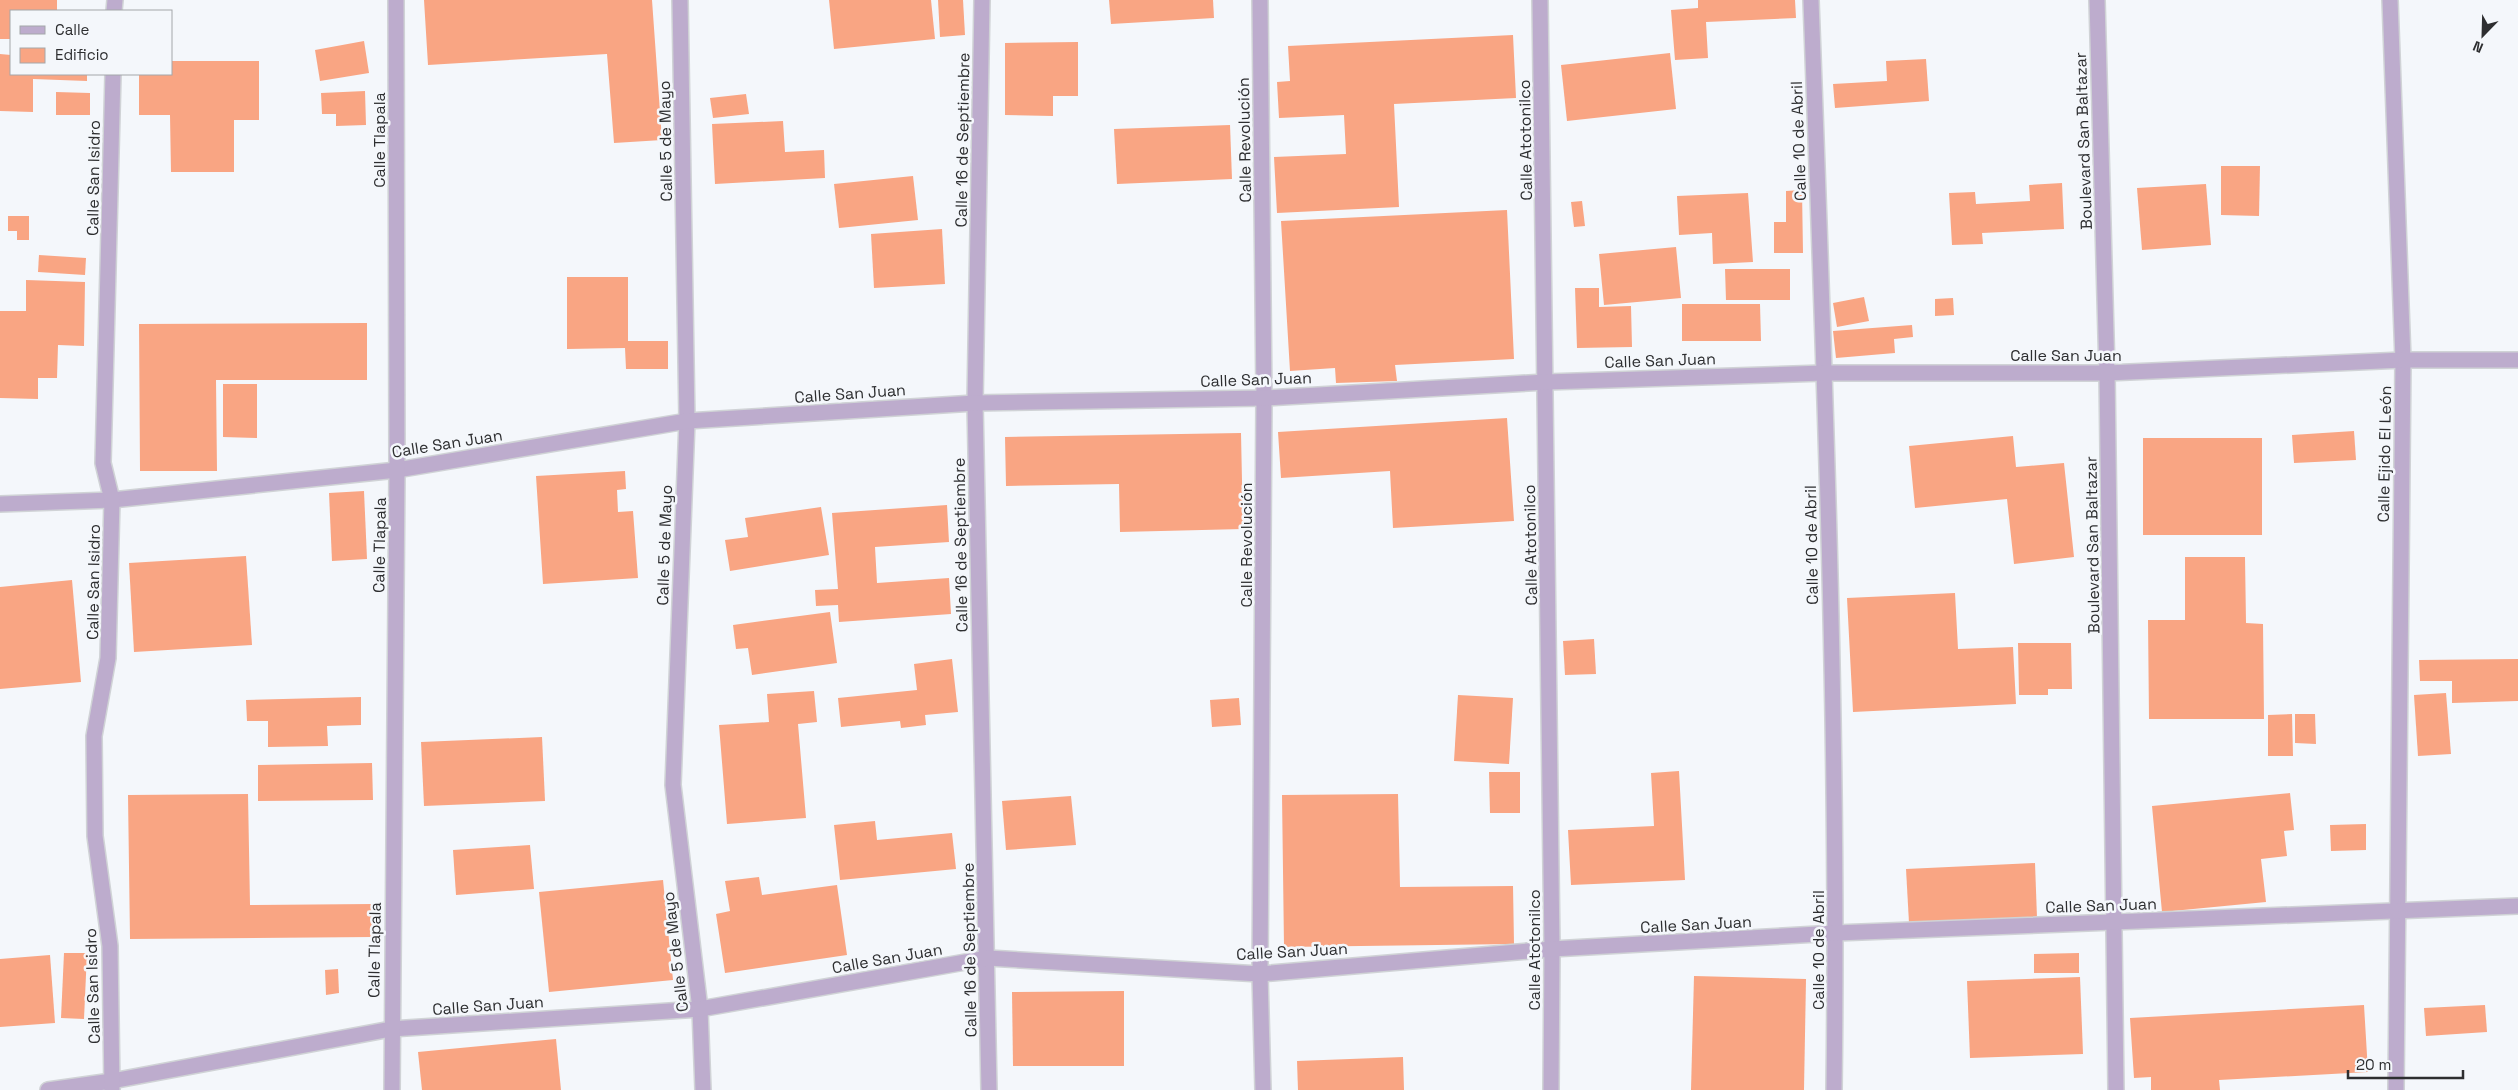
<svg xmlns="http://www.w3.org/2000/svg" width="2518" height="1090" viewBox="0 0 2518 1090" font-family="'Space Grotesk',sans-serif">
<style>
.building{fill:#f9a583}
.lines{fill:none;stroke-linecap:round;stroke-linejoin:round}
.street-casing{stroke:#d0d3d6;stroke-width:18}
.street{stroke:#bdaccd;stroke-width:15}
.labels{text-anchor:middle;stroke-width:5;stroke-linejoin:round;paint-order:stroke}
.street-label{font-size:16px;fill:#2d2e30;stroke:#f4f7fb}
</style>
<rect width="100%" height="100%" fill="#f4f7fb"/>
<g class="building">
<polygon points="0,0 57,0 57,11 11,11 11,39 0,39"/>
<polygon points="424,0 652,0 662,140 614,143 607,54 428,65"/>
<polygon points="829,0 931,0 935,39 834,49"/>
<polygon points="938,0 963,0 965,35 940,37"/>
<polygon points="1109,0 1213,0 1214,18 1111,24"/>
<polygon points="1698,0 1795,0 1796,18 1706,22 1708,58 1675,60 1671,10 1698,8"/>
<polygon points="1513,35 1516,98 1394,104 1399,207 1277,213 1274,157 1346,154 1344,115 1279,118 1277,82 1290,81 1288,46"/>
<polygon points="364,41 369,73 320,81 315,50"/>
<polygon points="1078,42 1078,96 1053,96 1053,116 1005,115 1005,43"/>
<polygon points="1670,53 1676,109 1567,121 1561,65"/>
<polygon points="0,54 11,55 11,74 87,74 87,81 33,79 33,112 0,111"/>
<polygon points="1926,59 1929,101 1835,108 1833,84 1887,81 1886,61"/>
<polygon points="171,61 259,61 259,120 234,120 234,172 171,172 170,115 139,115 139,74 171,74"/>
<polygon points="365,91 366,125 336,126 336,114 322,114 321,93"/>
<polygon points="56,92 90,93 90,115 56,115"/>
<polygon points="746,94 749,114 713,118 710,98"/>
<polygon points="783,121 785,152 824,150 825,178 715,184 712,124"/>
<polygon points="1230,125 1232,179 1117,184 1114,129"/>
<polygon points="2221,166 2260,166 2259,216 2221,215"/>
<polygon points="913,176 918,220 839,228 834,184"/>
<polygon points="2062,183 2064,229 1982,233 1983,244 1952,245 1949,193 1975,192 1976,204 2030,201 2029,185"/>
<polygon points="2206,184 2211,245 2142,250 2137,188"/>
<polygon points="1802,190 1803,253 1774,253 1774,222 1786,222 1786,191"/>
<polygon points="1748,193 1753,262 1713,264 1712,233 1679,235 1677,196"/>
<polygon points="1582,201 1585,226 1574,227 1571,202"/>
<polygon points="1507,210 1514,359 1395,365 1397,381 1336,383 1335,368 1290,371 1281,221"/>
<polygon points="8,216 29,216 29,240 17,240 17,231 8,231"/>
<polygon points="942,229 945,284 874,288 871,234"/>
<polygon points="1676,247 1681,298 1604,305 1599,254"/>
<polygon points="39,255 86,258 85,275 38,272"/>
<polygon points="1725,269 1790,269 1790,300 1726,300"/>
<polygon points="567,277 628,277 628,341 668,341 668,369 626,369 625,348 567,349"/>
<polygon points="26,280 85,282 84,346 58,345 57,378 38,378 38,399 0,398 0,311 26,311"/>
<polygon points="1575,288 1599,288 1599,307 1631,306 1632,347 1577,348"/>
<polygon points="1864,297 1869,321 1837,327 1833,303"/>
<polygon points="1953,298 1954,315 1935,316 1935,299"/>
<polygon points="1682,304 1760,304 1761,341 1682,341"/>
<polygon points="367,323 367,380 216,380 217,471 140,471 139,324"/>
<polygon points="1912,325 1913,337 1894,339 1895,353 1836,358 1833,331"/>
<polygon points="223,384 257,384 257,438 223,437"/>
<polygon points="1507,418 1514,521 1393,528 1390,471 1281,478 1278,432"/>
<polygon points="2354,431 2356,460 2294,463 2292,435"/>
<polygon points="1241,433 1243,529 1120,532 1119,484 1006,486 1005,437"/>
<polygon points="2013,436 2016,467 2064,463 2074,557 2014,564 2007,499 1915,508 1909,446"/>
<rect x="2143" y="438" width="119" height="97"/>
<polygon points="625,471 626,489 617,490 618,512 633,511 638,578 543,584 536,476"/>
<polygon points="364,491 367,559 332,561 329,493"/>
<polygon points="947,505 949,542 875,547 877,583 949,578 951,614 839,622 838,605 816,606 815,590 838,589 832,513"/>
<polygon points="821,507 829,555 730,571 725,540 748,537 745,518"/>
<polygon points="246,556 252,645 134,652 129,563"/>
<polygon points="2185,557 2245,557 2246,623 2263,624 2264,719 2149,719 2148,620 2185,620"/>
<polygon points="72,580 81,682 0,689 0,587"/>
<polygon points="1955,593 1958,649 2013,647 2016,704 1853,712 1847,598"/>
<polygon points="830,612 837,663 752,675 748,648 736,649 733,625"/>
<polygon points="1594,639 1596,674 1565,675 1563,641"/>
<polygon points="2018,643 2071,643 2072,689 2048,689 2048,695 2019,695"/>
<polygon points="952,659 958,712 925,715 926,725 901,728 900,721 841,727 838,698 917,690 914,664"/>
<polygon points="2518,659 2518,701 2452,703 2452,681 2420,681 2419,660"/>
<polygon points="814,691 817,722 798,724 806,818 727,824 719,725 769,722 767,694"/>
<polygon points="2446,693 2451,754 2418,756 2414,695"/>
<polygon points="1458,695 1513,698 1509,764 1454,761"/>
<polygon points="361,697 361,725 327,726 328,746 268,747 268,721 247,721 246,700"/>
<polygon points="1239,698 1241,725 1212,727 1210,700"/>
<polygon points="2292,714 2293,756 2268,756 2268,715"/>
<polygon points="2295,714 2315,714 2316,744 2295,743"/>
<polygon points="542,737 545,801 424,806 421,742"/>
<polygon points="372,763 373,800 258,801 258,765"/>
<polygon points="1679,771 1685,880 1571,885 1568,830 1654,826 1651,773"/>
<polygon points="1489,772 1520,772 1520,813 1490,813"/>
<polygon points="2290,793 2294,830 2284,831 2287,856 2261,859 2266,902 2162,912 2152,806"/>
<polygon points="248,794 250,905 372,904 372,937 130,939 128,795"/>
<polygon points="1398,794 1400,887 1513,886 1514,944 1284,947 1282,795"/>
<polygon points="1071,796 1076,845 1006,850 1002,801"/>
<polygon points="875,821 877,840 952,833 956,869 840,880 834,825"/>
<polygon points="2366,824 2366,850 2331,851 2330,825"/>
<polygon points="530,845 534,889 456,895 453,850"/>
<polygon points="2035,863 2037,918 1909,923 1906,869"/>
<polygon points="759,877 762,895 837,885 847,955 725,973 716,914 730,911 725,881"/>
<polygon points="663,880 673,980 549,992 539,892"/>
<polygon points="64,953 87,953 84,1019 61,1018"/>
<polygon points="2079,953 2079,973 2034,973 2034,954"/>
<polygon points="50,955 55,1023 0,1027 0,959"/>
<polygon points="338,969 339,993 326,995 325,970"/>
<polygon points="1694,976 1806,979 1804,1090 1691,1090"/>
<polygon points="2080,977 2083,1054 1970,1058 1967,981"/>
<polygon points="1124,991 1124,1066 1013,1066 1012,992"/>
<polygon points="2364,1005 2368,1072 2219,1080 2220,1090 2151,1090 2151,1077 2134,1078 2130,1018"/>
<polygon points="2485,1005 2487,1032 2426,1036 2424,1008"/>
<polygon points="556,1039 561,1090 422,1090 418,1052"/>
<polygon points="1403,1057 1404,1090 1298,1090 1297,1061"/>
</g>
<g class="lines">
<defs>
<g id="street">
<polyline points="680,0 687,421 673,785 700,1009 703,1090"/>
<polyline points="982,0 975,403 989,1090"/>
<polyline points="1260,0 1264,398 1260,974 1263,1090"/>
<polyline points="1540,0 1552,949 1551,1090"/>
<path d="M1811,0c13,363 28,727 23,1090"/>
<polyline points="2097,0 2107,373 2116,1090"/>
<polyline points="2390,0 2403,360 2396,1090"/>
<polyline points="114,11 115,0"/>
<polyline points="0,504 112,500 397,470 687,421 975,403 1264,398 1546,382 1824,373 2107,373 2403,360 2518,360"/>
<polyline points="48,1090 112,1081 391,1029 700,1009 988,958 1260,974 1552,949 1836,933 2518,906"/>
<polyline points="112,1090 110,946 95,836 94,736 108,658 112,500 103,463 113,74"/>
<polyline points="392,1090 397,470 396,0"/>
</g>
</defs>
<use href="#street" class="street-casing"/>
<use href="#street" class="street"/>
</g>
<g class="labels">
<g class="street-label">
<text transform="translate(379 140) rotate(-90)" y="6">Calle Tlapala</text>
<text transform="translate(962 140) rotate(-89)" y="6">Calle 16 de Septiembre</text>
<text transform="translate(1244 140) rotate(-91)" y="6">Calle Revolución</text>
<text transform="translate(1525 140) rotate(-91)" y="6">Calle Atotonilco</text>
<text transform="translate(665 141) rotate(-91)" y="6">Calle 5 de Mayo</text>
<text transform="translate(1798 141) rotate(-92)" y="6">Calle 10 de Abril</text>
<text transform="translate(2083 141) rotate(-92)" y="6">Boulevard San Baltazar</text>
<text transform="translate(93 178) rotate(-89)" y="6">Calle San Isidro</text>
<text x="2066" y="361">Calle San Juan</text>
<text transform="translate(1660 360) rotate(-2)" y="6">Calle San Juan</text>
<text transform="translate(1256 379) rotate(-2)" y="6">Calle San Juan</text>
<text transform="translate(850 393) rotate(-4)" y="6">Calle San Juan</text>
<text transform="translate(447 443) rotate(-9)" y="6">Calle San Juan</text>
<text transform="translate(2384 454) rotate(-89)" y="6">Calle Ejido El León</text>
<text transform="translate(379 545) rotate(-89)" y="6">Calle Tlapala</text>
<text transform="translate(664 545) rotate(-88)" y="6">Calle 5 de Mayo</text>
<text transform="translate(960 545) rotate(-91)" y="6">Calle 16 de Septiembre</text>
<text transform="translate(1246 545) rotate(-90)" y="6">Calle Revolución</text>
<text transform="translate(1530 545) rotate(-91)" y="6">Calle Atotonilco</text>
<text transform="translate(1811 545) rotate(-91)" y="6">Calle 10 de Abril</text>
<text transform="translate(2092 545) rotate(-91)" y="6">Boulevard San Baltazar</text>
<text transform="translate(93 582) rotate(-89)" y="6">Calle San Isidro</text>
<text transform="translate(2101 905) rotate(-2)" y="6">Calle San Juan</text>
<text transform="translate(1696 924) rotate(-3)" y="6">Calle San Juan</text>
<text transform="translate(374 950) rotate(-89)" y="6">Calle Tlapala</text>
<text transform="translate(969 950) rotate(-91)" y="6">Calle 16 de Septiembre</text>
<text transform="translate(1534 950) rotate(-90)" y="6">Calle Atotonilco</text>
<text transform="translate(1818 950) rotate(-90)" y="6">Calle 10 de Abril</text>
<text transform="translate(1292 951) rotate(-3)" y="6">Calle San Juan</text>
<text transform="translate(675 952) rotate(-97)" y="6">Calle 5 de Mayo</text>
<text transform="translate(887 958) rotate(-10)" y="6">Calle San Juan</text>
<text transform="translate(92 986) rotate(-92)" y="6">Calle San Isidro</text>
<text transform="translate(488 1005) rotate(-4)" y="6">Calle San Juan</text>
</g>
</g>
<rect x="10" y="10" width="162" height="65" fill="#f4f7fb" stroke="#a4a7aa"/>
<rect x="20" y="26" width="25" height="8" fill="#bdaccd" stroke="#a4a7aa"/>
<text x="55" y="35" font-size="15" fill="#2d2e30">Calle</text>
<rect x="20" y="48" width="25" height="15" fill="#f9a583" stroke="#a4a7aa"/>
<text x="55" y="60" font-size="15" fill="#2d2e30">Edificio</text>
<g transform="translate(2483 35) rotate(203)" stroke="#f4f7fb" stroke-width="4" paint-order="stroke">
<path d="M0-4L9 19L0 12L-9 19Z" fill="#2d2e30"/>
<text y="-8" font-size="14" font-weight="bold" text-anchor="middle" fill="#2d2e30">N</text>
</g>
<path d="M2348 1070v8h115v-8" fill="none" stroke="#2d2e30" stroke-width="2.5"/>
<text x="2356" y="1070" font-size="15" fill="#2d2e30" stroke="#f4f7fb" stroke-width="4" paint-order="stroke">20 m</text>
</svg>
